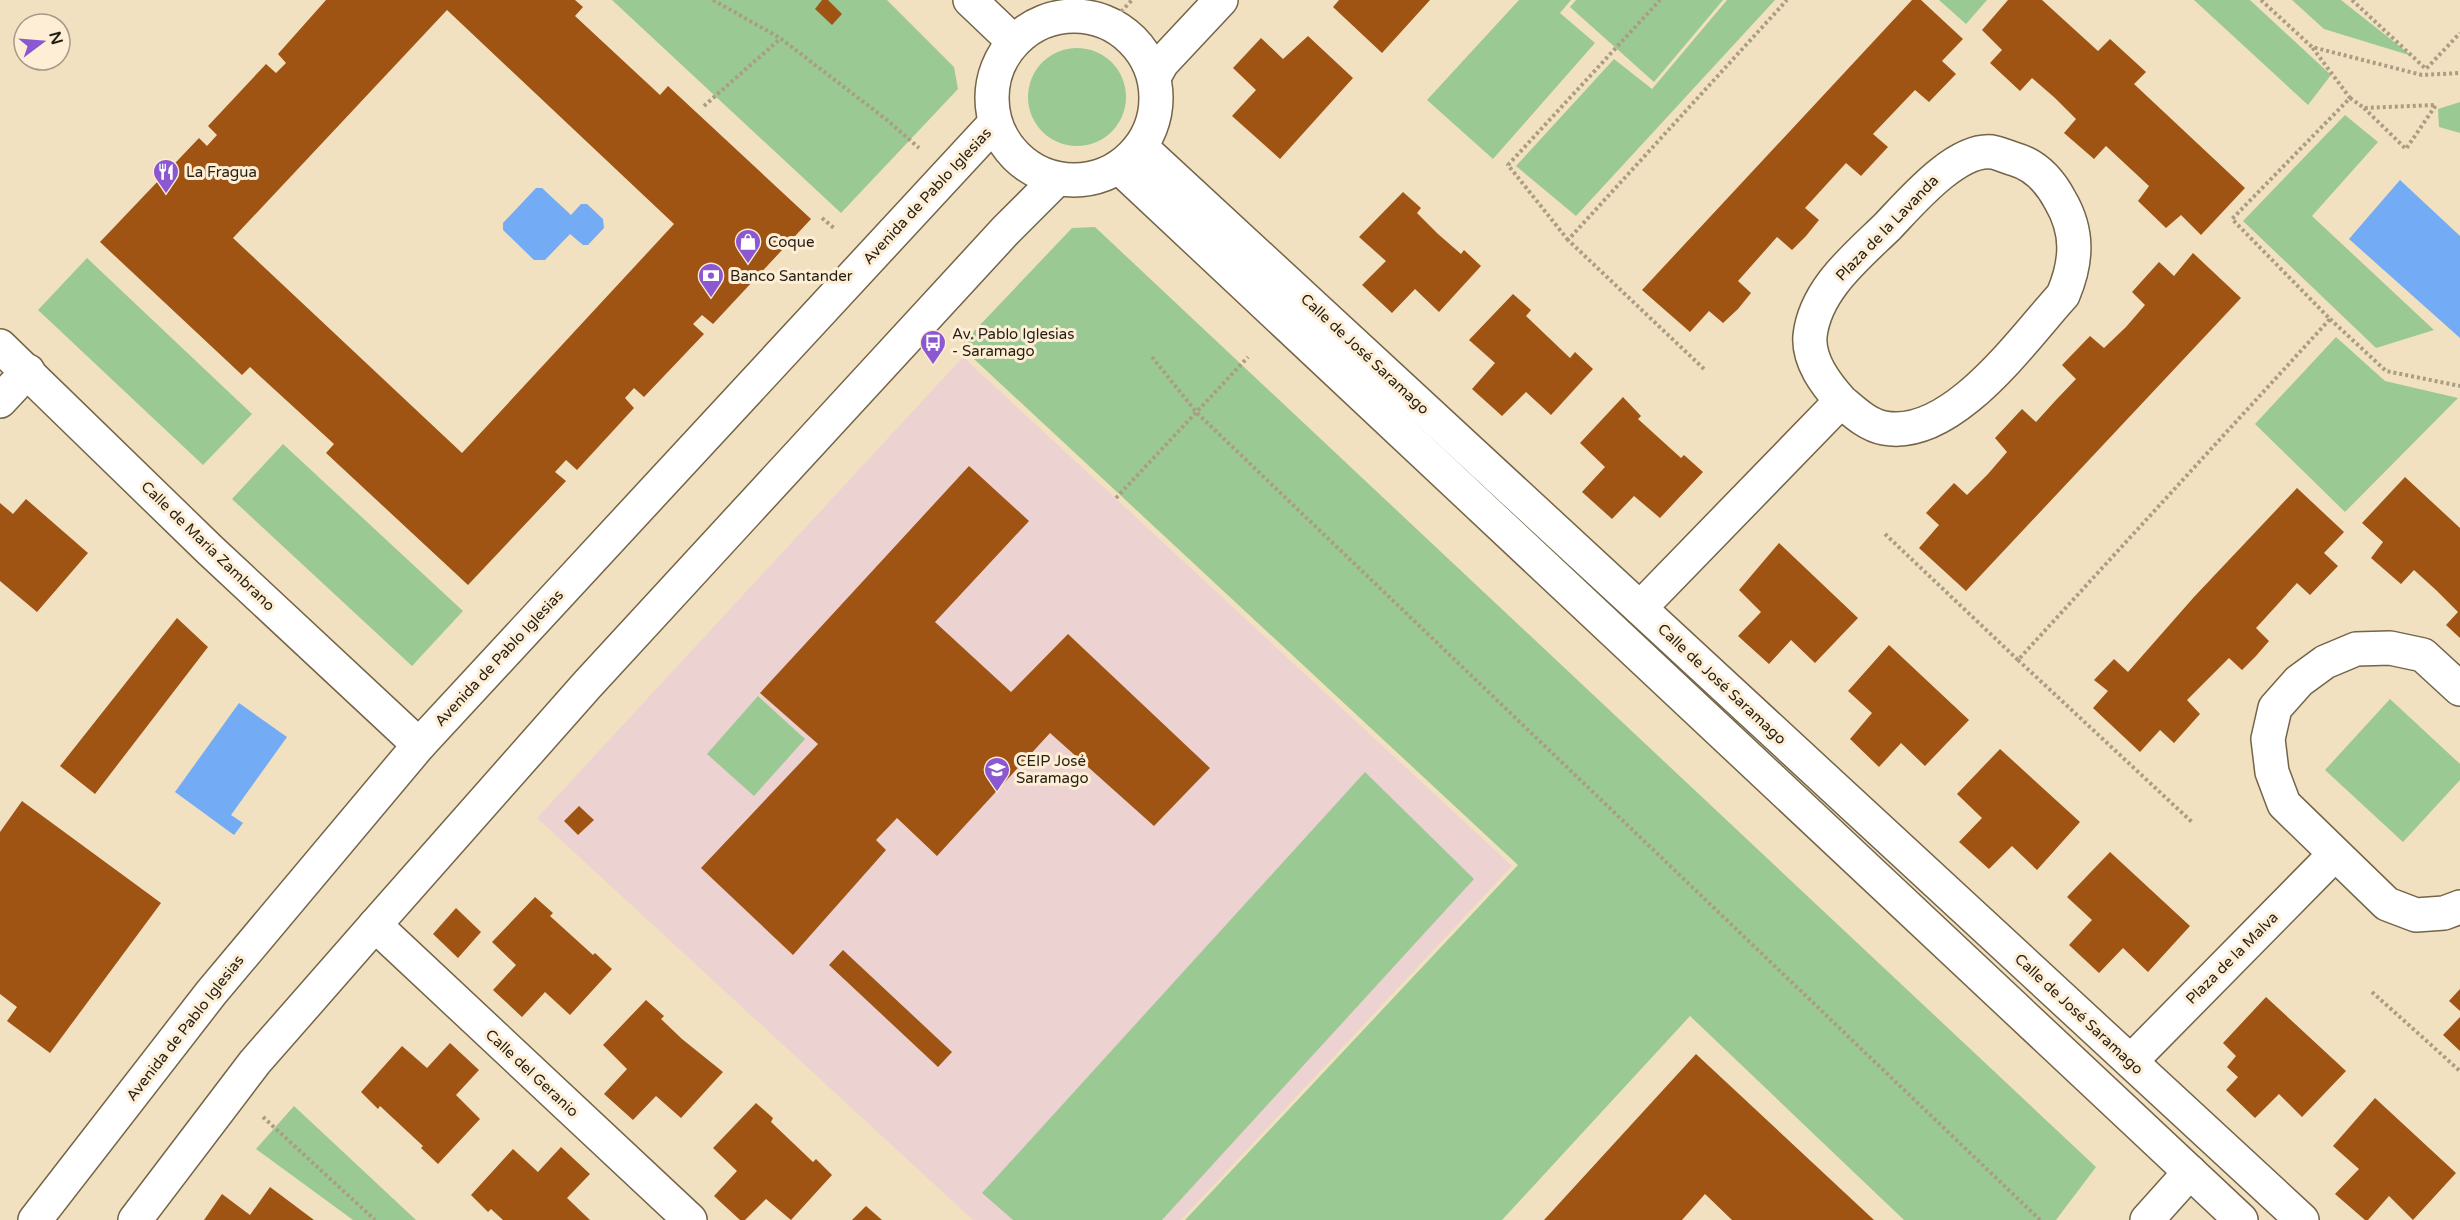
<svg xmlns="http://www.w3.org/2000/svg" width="2460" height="1220" viewBox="0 0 2460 1220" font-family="'Varela Round',sans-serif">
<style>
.education{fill:#ecd2d0}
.green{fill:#9bc994}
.water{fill:#73abf4}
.building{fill:#9f5413;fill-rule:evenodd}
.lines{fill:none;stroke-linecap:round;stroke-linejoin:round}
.street-casing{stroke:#746448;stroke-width:36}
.secondary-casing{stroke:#746448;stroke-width:36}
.path{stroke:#aa9d84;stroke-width:4;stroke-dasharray:3 3;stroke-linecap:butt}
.street{stroke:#fff;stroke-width:33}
.secondary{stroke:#fff;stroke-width:33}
.labels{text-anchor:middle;stroke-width:6;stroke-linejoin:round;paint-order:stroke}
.poi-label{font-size:15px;fill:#251f13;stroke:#fdeed5;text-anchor:start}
.street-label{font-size:15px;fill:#251f13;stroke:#fdeed5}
</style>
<rect width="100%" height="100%" fill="#f2e1c1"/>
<polygon class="education" points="963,357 1512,866 1181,1220 973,1220 537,818"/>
<g class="green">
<polygon points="612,0 887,0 954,67 958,89 841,213"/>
<polygon points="1519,0 1571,0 1560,13 1595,43 1493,159 1427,100"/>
<polygon points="1576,0 1723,0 1654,82 1570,7"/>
<polygon points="1727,0 1775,0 1576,216 1516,166 1614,59 1652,89"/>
<polygon points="1939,0 1987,0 1966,24"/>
<polygon points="2194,0 2250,0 2331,75 2308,105"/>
<polygon points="2292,0 2341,0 2412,56 2324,29"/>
<circle cx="1077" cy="97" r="49"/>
<polygon points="2460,102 2460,133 2439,127 2438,109"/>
<polygon points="2345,115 2378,142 2312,216 2434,330 2376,348 2243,221"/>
<polygon points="1095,227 2096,1167 2056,1220 1904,1220 1690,1016 1502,1220 1185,1220 1518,865 960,346 1072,228"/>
<polygon points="87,258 252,414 203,465 38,310"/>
<polygon points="2336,337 2385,381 2458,398 2345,512 2255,424"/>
<polygon points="283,444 463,611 412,666 232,499"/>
<polygon points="758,696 805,739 754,796 707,754"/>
<polygon points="2390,699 2460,764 2460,780 2403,842 2325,770"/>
<polygon points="1365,772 1474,879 1162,1220 1013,1220 982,1193"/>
<polygon points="294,1106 416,1220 353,1220 256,1149"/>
</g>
<g class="water">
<polygon points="2400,180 2460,236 2460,338 2349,239"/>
<polygon points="536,188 542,188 571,215 581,204 587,204 603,219 604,228 588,245 583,245 570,234 545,260 534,260 503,230 503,223"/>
<polygon points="239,703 287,737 231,815 243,823 234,835 175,792"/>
</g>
<g class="building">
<path d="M326,0h249l8,7 -8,9 85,79 8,-9 143,133 -98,105 -11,-9 -9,9 11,10 -60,63 -10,-9 -9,10 9,10 -57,62 -11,-10 -11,12 11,9 -98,104 -142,-132 8,-9 -84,-77 -8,8 -142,-133 99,-104 8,8 10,-11 -9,-9 58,-62 10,9 10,-10 -8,-9zM447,10l227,214 -212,229 -229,-215z"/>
<polygon points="822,0 828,0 842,14 832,25 815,9"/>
<polygon points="1339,0 1430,0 1382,53 1333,7"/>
<polygon points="1912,0 1921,0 1963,39 1942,61 1956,74 1929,102 1915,90 1873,134 1888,147 1861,176 1846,163 1805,208 1819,220 1806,236 1792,250 1777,237 1738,281 1751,293 1738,309 1723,323 1709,311 1690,332 1642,290"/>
<polygon points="2008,0 2042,0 2098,51 2110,39 2146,72 2134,84 2245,188 2201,235 2181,215 2166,228 2138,201 2149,186 2106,146 2094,159 2064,133 2076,119 2055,98 2032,78 2020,91 1990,63 2002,50 1982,30"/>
<polygon points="1308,36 1353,78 1280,159 1232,116 1256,90 1233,68 1261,38 1283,59"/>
<polygon points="1403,192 1421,208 1417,213 1438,234 1461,254 1464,250 1481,266 1439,312 1415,289 1392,313 1362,285 1386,261 1359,237"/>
<polygon points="2193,253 2241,298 1966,591 1919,548 1939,525 1926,513 1954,483 1967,495 1988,474 2007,452 1995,438 2022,409 2036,422 2056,400 2076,379 2062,365 2090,336 2104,348 2126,327 2145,305 2132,292 2159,262 2174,276"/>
<polygon points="1513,294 1531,310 1526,316 1570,358 1575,352 1593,369 1551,415 1526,392 1502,416 1472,389 1495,363 1469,340"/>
<polygon points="1623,397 1641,416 1638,419 1681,458 1684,455 1703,472 1660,518 1634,496 1612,519 1582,492 1605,467 1580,443"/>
<polygon points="969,466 1029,521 935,622 1011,692 1068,634 1210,768 1154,826 1050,733 937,856 897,818 876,840 886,850 793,955 701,868 818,744 760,693"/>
<polygon points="2405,477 2460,528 2460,638 2446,625 2458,612 2436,590 2414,570 2401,584 2371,558 2383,542 2362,523"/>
<polygon points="2297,488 2344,532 2324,553 2338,566 2310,595 2297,583 2256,628 2269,641 2256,656 2242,670 2229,658 2187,700 2200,714 2174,743 2160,730 2140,752 2093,708 2108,691 2094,680 2114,659 2128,672 2194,597"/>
<polygon points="26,499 88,553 37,612 0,581 0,503 13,514"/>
<polygon points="1779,543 1858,618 1815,663 1791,640 1769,664 1738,636 1761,612 1739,590"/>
<polygon points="177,618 208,647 95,794 60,766"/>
<polygon points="1889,645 1969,720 1925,766 1901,743 1879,767 1850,739 1872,713 1848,691"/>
<polygon points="2000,749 2080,822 2037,870 2012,846 1989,869 1959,842 1982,818 1957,794"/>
<polygon points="22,801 161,903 50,1053 7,1021 17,1007 0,994 0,832"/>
<polygon points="579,806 594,820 578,835 564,821"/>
<polygon points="2110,852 2190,926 2148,972 2123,948 2099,973 2069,945 2092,920 2067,897"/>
<polygon points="535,897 553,913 550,916 593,955 595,953 612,969 570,1015 545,992 522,1017 493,990 516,965 492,942"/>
<polygon points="456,908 481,932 458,958 433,934"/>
<polygon points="843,950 952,1052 938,1067 829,965"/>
<polygon points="2460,989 2460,1011 2449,1001"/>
<polygon points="2266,997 2346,1071 2302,1117 2279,1094 2255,1118 2226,1090 2238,1077 2227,1067 2236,1056 2223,1043"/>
<polygon points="646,1000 664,1016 661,1019 682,1039 723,1072 681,1118 656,1096 633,1120 604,1094 627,1069 603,1045"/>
<polygon points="2460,1017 2460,1051 2443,1035"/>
<polygon points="450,1043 479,1070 456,1095 480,1119 438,1164 421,1148 423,1146 380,1106 378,1109 361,1092 402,1046 427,1068"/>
<polygon points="1696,1054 1874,1220 1732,1220 1705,1194 1682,1220 1544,1220"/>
<polygon points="2375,1098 2456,1173 2413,1220 2389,1196 2368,1220 2365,1220 2335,1194 2359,1169 2333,1146"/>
<polygon points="756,1103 773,1118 771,1122 813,1162 816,1159 832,1175 791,1220 766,1199 745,1220 740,1220 714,1196 737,1171 713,1148"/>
<polygon points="561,1147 590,1174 567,1198 590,1220 503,1220 491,1209 488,1212 471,1195 513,1149 538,1172"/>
<polygon points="270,1187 314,1220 204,1220 222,1194 250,1215"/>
<polygon points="866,1206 882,1220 852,1220"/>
</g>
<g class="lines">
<defs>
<g id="street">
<polyline points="970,0 1013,41"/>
<polyline points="0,346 210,550 419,745"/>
<polyline points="0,401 28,371"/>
<path d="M1640,608l201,-207c12,10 26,24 43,27 68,13 138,-88 179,-133 14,-33 16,-63 -3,-95 -10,-19 -25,-35 -46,-41 -7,-2 -15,-6 -22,-7 -36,-4 -82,51 -105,75 -31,30 -72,63 -77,109 -2,25 16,48 31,65"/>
<polyline points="2460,689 2423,655 2390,648 2356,649 2325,662 2299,681 2275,708 2268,739 2272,772 2284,804 2387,904 2416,915 2444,913 2460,907"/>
<polyline points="375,925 690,1220"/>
<polyline points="2131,1061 2334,855"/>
<polyline points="2147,1220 2190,1172"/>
</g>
<g id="secondary">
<circle cx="1074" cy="98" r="82"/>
<polyline points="1154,77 1162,63 1221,0"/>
<polyline points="1142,148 2302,1220"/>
<polyline points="1119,167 2241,1220"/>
<polyline points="35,1220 211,993 419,745 995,123"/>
<polyline points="135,1220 255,1062 375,925 587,685 1006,230 1057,179"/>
</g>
</defs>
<use href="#street" class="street-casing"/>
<use href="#secondary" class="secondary-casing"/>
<g class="path">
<polyline points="713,0 780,38 887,120 919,148"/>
<polyline points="2261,0 2312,47 2422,75 2460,73"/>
<polyline points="2352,0 2426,69 2460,33"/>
<circle cx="1078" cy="96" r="89"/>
<polyline points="1117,16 1132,0"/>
<polyline points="2350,98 2364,108 2436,105"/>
<polyline points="704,106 780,39"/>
<polyline points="2364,108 2406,149 2436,105"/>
<polyline points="822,218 834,228"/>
<polyline points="1568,240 1508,165 1660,0"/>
<polyline points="2330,319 2386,371 2460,386"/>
<polyline points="1152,357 1197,413 2040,1220"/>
<polyline points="1704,369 1568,240 1787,0"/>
<polyline points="1116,498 1248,357"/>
<polyline points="1885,534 2018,660 2330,319 2232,219 2350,98 2312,47"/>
<polyline points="2018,660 2193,823"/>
<polyline points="2372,992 2460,1071"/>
<polyline points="263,1117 375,1220"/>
</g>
<use href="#street" class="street"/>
<use href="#secondary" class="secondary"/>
</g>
<defs>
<symbol id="restaurant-pin" viewBox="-11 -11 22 30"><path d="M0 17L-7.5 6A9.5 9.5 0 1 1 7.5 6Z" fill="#8c58d1" stroke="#fdeed5"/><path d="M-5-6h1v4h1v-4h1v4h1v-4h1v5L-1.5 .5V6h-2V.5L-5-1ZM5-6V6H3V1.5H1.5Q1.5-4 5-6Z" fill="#fff"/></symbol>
<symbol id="shop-pin" viewBox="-11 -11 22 30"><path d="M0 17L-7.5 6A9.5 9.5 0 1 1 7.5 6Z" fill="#8c58d1" stroke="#fdeed5"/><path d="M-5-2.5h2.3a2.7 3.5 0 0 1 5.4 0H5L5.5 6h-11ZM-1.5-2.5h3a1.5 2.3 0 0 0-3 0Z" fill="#fff"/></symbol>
<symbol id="bank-pin" viewBox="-11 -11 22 30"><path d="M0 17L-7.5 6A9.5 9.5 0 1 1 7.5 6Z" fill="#8c58d1" stroke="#fdeed5"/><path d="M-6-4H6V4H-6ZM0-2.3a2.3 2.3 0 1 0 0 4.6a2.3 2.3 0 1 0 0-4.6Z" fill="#fff"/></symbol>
<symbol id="bus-pin" viewBox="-11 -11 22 30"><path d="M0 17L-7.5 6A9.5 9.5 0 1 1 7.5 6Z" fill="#8c58d1" stroke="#fdeed5"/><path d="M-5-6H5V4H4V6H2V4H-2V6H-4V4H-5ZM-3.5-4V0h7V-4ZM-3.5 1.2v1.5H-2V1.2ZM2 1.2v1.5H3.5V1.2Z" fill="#fff"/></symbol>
<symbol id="school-pin" viewBox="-11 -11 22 30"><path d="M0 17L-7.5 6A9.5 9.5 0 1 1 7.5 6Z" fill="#8c58d1" stroke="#fdeed5"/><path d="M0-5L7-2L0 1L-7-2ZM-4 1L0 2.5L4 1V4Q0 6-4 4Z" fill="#fff"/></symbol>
</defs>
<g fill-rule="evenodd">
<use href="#restaurant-pin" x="151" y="157" width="30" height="40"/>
<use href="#shop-pin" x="733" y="227" width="30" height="40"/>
<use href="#bank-pin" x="696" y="261" width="30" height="40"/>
<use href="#bus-pin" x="918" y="328" width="30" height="40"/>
<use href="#school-pin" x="982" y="755" width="30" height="40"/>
</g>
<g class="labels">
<g class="poi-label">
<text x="186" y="177">La Fragua</text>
<text x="768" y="247">Coque</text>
<text x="730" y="281">Banco Santander</text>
<text x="952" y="339">Av. Pablo Iglesias<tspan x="952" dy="17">- Saramago</tspan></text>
<text x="1016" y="766">CEIP José<tspan x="1016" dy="17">Saramago</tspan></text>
</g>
<g class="street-label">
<text transform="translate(927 196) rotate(-47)" y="5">Avenida de Pablo Iglesias</text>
<text transform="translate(1887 228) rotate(-46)" y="5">Plaza de la Lavanda</text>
<text transform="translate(1365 354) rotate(43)" y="5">Calle de José Saramago</text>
<text transform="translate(208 546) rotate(44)" y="5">Calle de María Zambrano</text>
<text transform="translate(499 658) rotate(-47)" y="5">Avenida de Pablo Iglesias</text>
<text transform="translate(1722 684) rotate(43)" y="5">Calle de José Saramago</text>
<text transform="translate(2232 958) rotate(-45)" y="5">Plaza de la Malva</text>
<text transform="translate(2079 1014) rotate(43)" y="5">Calle de José Saramago</text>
<text transform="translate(185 1028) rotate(-52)" y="5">Avenida de Pablo Iglesias</text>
<text transform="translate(532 1073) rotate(43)" y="5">Calle del Geranio</text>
</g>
</g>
<g transform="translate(42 42) rotate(74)"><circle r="28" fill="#fdeed5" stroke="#a79b87" stroke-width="1.5"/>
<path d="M0-4.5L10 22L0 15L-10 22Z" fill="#8c58d1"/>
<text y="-9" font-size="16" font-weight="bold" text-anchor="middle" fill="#251f13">N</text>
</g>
</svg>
